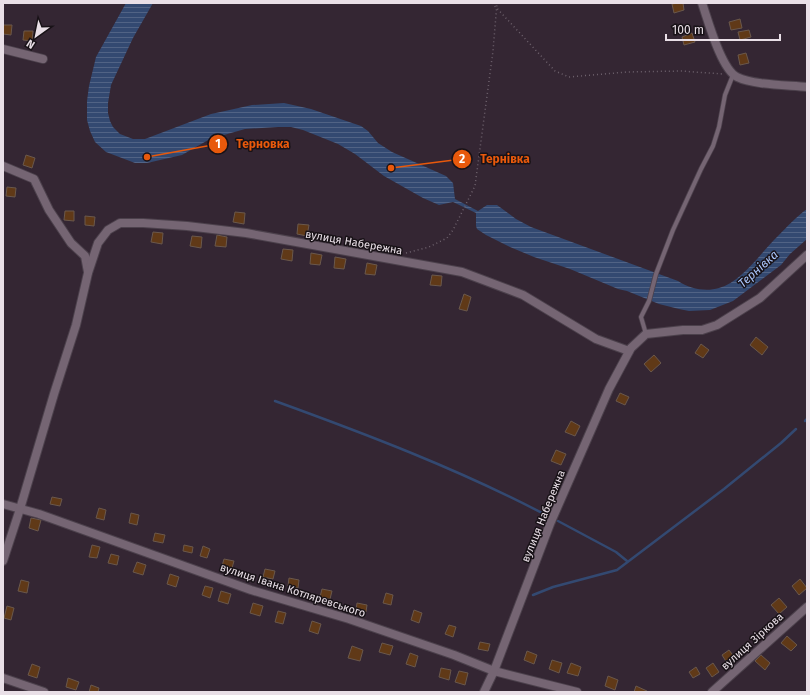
<svg xmlns="http://www.w3.org/2000/svg" width="810" height="695" viewBox="0 0 810 695" font-family="'Fira Sans',sans-serif">
<style>
.water{fill:url(#water-rules)}
.lines{fill:none;stroke-linecap:round;stroke-linejoin:round}
.stream{stroke:#334971;stroke-width:2.5}
.building{fill:#603917;stroke:#6a584c}
.service-casing{stroke:#4c414c;stroke-width:5.5}
.minor-casing{stroke:#4c414c;stroke-width:10}
.path{stroke:#6e626d;stroke-width:1.5;stroke-dasharray:1 3;stroke-linecap:butt}
.service{stroke:#756573;stroke-width:4}
.minor{stroke:#756573;stroke-width:8}
.labels{text-anchor:middle;stroke-width:3;stroke-linejoin:round;paint-order:stroke}
.street-label{font-size:11px;fill:#e9dfe7;stroke:#181217}
.water-label{font-size:12px;font-style:italic;fill:#a9c6fc;stroke:#181217}
.leader{fill:none;stroke:#e8590c;stroke-width:1.5}
.callout-dot{fill:#e8590c;stroke:#181217;stroke-width:1.5}
.mark-label{font-size:12px;text-anchor:middle;font-weight:bold;fill:#fff}
.callout-label{font-size:12px;text-anchor:middle;font-weight:bold;fill:#e8590c;stroke:#181217;stroke-width:3;stroke-linejoin:round;paint-order:stroke}
</style>
<defs>
<pattern id="water-rules" width="6" height="5" patternUnits="userSpaceOnUse"><rect width="6" height="5" fill="#334971"/><path d="M0 2.5h6" fill="none" stroke="#516385"/></pattern>
</defs>
<rect width="100%" height="100%" fill="#342633"/>
<path class="water" d="M126,3h27l-20,35 -22,47 -3,18v10l2,8 3,6 7,7 13,5h12l66,-25 14,-3 27,-6 32,-2 27,6 50,17 7,5 10,12 14,9 54,24 7,7 2,16 23,12 9,-6h10l19,14 15,8 147,54c12,8 28,11 41,7 23,-6 43,-37 59,-52 9,-9 19,-20 29,-27v30l-17,15 -9,11 -48,36 -23,9 -21,1 -10,-2 -20,-5 -32,-13 -9,-2 -48,-20 -36,-12 -24,-10 -24,-12 -9,-6 -1,-3v-13l-23,-11 -14,3 -16,-7 -39,-22 -29,-22 -17,-10 -35,-14 -12,-3h-13l-33,2 -35,10 -28,16 -35,8h-12l-29,-11 -11,-10 -5,-11 -3,-11v-19l2,-15 7,-29z"/>
<g class="lines">
<g class="stream">
<path d="M275,401c91,33 183,68 269,113"/>
<polyline points="805,421 807,419"/>
<polyline points="558,521 616,552 627,561"/>
<polyline points="533,595 553,587 617,570 724,489 781,443 796,429"/>
</g>
</g>
<g class="building">
<polygon points="678,3 683,3 684,10 674,13 672,4"/>
<polygon points="740,19 742,28 731,30 729,22"/>
<polygon points="3,25 12,25 11,35 3,34"/>
<polygon points="749,30 751,37 740,40 738,32"/>
<polygon points="24,31 33,31 32,41 23,40"/>
<polygon points="692,33 695,42 684,45 682,37"/>
<polygon points="746,53 749,63 740,65 738,55"/>
<polygon points="26,155 35,158 32,168 23,165"/>
<polygon points="7,187 16,188 15,197 6,196"/>
<polygon points="65,211 74,211 74,221 64,220"/>
<polygon points="235,212 245,213 244,224 233,222"/>
<polygon points="85,216 95,217 94,226 85,225"/>
<polygon points="298,224 309,225 307,236 297,234"/>
<polygon points="153,232 163,233 162,244 151,242"/>
<polygon points="217,235 227,237 226,247 215,246"/>
<polygon points="192,236 202,237 201,248 190,246"/>
<polygon points="283,249 293,250 292,261 281,259"/>
<polygon points="311,253 322,255 320,265 310,264"/>
<polygon points="335,257 346,259 344,269 334,268"/>
<polygon points="367,263 377,265 375,275 365,274"/>
<polygon points="432,275 442,276 441,286 430,285"/>
<polygon points="464,294 471,297 467,311 459,309"/>
<polygon points="756,337 768,347 762,355 750,345"/>
<polygon points="701,344 709,350 703,358 695,353"/>
<polygon points="654,355 661,363 651,372 644,364"/>
<polygon points="620,393 629,397 625,405 616,401"/>
<polygon points="571,421 580,426 575,436 565,432"/>
<polygon points="556,450 566,454 561,465 551,461"/>
<polygon points="52,497 62,499 60,506 50,504"/>
<polygon points="99,508 106,510 104,520 96,518"/>
<polygon points="131,513 139,515 137,525 129,523"/>
<polygon points="31,518 41,520 38,531 29,528"/>
<polygon points="155,533 165,535 163,543 153,541"/>
<polygon points="92,545 100,547 97,558 89,557"/>
<polygon points="184,545 193,547 192,553 183,551"/>
<polygon points="203,546 210,549 207,558 200,556"/>
<polygon points="111,554 119,556 117,565 108,563"/>
<polygon points="224,559 234,561 232,568 222,566"/>
<polygon points="137,562 146,565 143,575 133,572"/>
<polygon points="265,569 275,571 273,579 263,577"/>
<polygon points="170,574 179,577 176,587 167,584"/>
<polygon points="289,578 299,580 298,588 288,586"/>
<polygon points="800,579 807,588 799,595 792,586"/>
<polygon points="21,580 29,582 27,593 18,591"/>
<polygon points="205,586 213,588 210,598 202,595"/>
<polygon points="322,589 332,591 330,599 320,597"/>
<polygon points="221,591 231,594 228,604 218,601"/>
<polygon points="386,593 393,595 391,605 383,603"/>
<polygon points="779,598 787,607 779,614 771,605"/>
<polygon points="253,603 263,606 260,616 250,613"/>
<polygon points="357,603 367,605 366,612 356,610"/>
<polygon points="7,606 14,608 11,620 4,618"/>
<polygon points="414,610 422,613 419,623 411,620"/>
<polygon points="278,611 286,613 283,624 275,622"/>
<polygon points="312,621 321,624 318,634 309,631"/>
<polygon points="449,625 456,627 453,637 445,634"/>
<polygon points="787,636 797,645 791,651 781,643"/>
<polygon points="480,642 490,644 488,651 478,649"/>
<polygon points="382,643 393,646 390,655 379,652"/>
<polygon points="352,646 363,650 360,661 348,658"/>
<polygon points="729,650 735,658 727,663 722,655"/>
<polygon points="527,651 537,655 534,664 524,660"/>
<polygon points="410,653 418,656 415,667 406,664"/>
<polygon points="761,655 770,663 765,670 755,661"/>
<polygon points="552,660 562,663 559,673 549,669"/>
<polygon points="571,663 581,667 578,676 567,673"/>
<polygon points="713,663 719,672 712,677 706,668"/>
<polygon points="32,664 40,667 37,678 28,675"/>
<polygon points="696,667 700,674 693,678 689,672"/>
<polygon points="441,668 451,670 449,680 439,677"/>
<polygon points="459,671 468,673 465,685 455,682"/>
<polygon points="608,676 618,680 615,690 605,686"/>
<polygon points="68,678 79,682 76,690 66,687"/>
<polygon points="91,685 99,688 98,692 89,692"/>
<polygon points="636,686 647,691 647,692 634,692"/>
</g>
<g class="lines">
<defs>
<polyline id="service" points="646,334 641,317 649,301 656,274 673,230 701,169 713,146 719,127 725,95 733,75"/>
<g id="minor">
<path d="M702,3c6,17 19,66 35,74 16,8 51,8 70,10"/>
<polyline points="3,49 43,59"/>
<polyline points="3,166 34,179 49,210 71,243 85,256 88,272"/>
<polyline points="3,504 39,514 251,590 349,619 454,655 494,671 577,692"/>
<polyline points="3,561 20,509 54,394 76,325 88,273 98,243 108,230 120,223 143,223 187,226 246,233 462,272 523,295 596,339 629,351"/>
<polyline points="3,678 44,692"/>
<polyline points="484,692 494,671 550,524 609,389 631,348 646,334 683,330 702,330 717,325 760,298 807,255"/>
<polyline points="712,692 807,607"/>
</g>
</defs>
<use href="#service" class="service-casing"/>
<use href="#minor" class="minor-casing"/>
<g class="path">
<polyline points="492,3 555,71 569,77 627,72 681,71 723,74"/>
<polyline points="406,253 429,247 447,238 453,230 475,186 493,51 497,3"/>
</g>
<use href="#service" class="service"/>
<use href="#minor" class="minor"/>
</g>
<g class="labels">
<g class="street-label">
<text transform="translate(354 242) rotate(10)" y="4">вулиця Набережна</text>
<text transform="translate(543 516) rotate(-68)" y="4">вулиця Набережна</text>
<text transform="translate(293 590) rotate(18)" y="4">вулиця Івана Котляревського</text>
<text transform="translate(752 641) rotate(-42)" y="4">вулиця Зіркова</text>
</g>
<g class="water-label">
<text transform="translate(758 269) rotate(-42)" y="4">Тернівка</text>
</g>
</g>
<path class="leader" d="M147 157L218 144M391 168L462 159"/>
<g class="callout-dot">
<circle cx="147" cy="157" r="4"/>
<circle cx="391" cy="168" r="4"/>
<circle cx="218" cy="144" r="10"/>
<circle cx="462" cy="159" r="10"/>
</g>
<g class="mark-label">
<text x="218" y="148">1</text>
<text x="462" y="163">2</text>
</g>
<g class="callout-label">
<text x="263" y="148">Терновка</text>
<text x="505" y="163">Тернівка</text>
</g>
<rect width="810" height="695" fill="none" stroke="#e9dfe7" stroke-width="8"/>
<g transform="translate(36 36) rotate(213)" stroke="#181217" stroke-width="3" paint-order="stroke">
<path d="M0-3L7 15L0 10L-7 15Z" fill="#e9dfe7"/>
<text y="-6" font-size="11" font-weight="bold" text-anchor="middle" fill="#e9dfe7">N</text>
</g>
<path d="M666 34v6h114v-6" fill="none" stroke="#e9dfe7" stroke-width="2"/>
<text x="672" y="34" font-size="12" fill="#e9dfe7" stroke="#181217" stroke-width="3" paint-order="stroke">100 m</text>
</svg>
